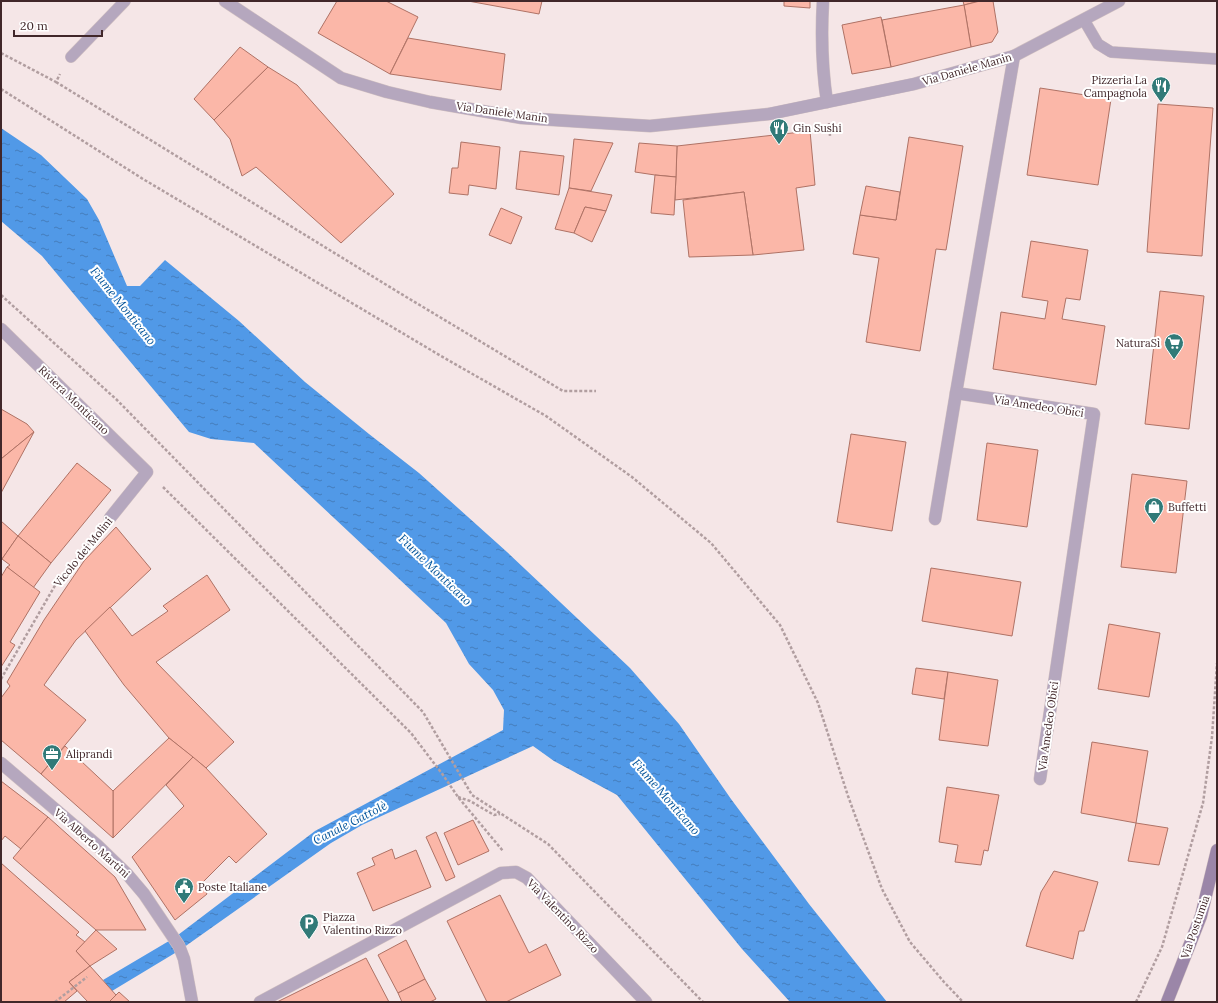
<svg xmlns="http://www.w3.org/2000/svg" width="1218" height="1003" viewBox="0 0 1218 1003" font-family="Lora,serif">
<style>
.water{fill:url(#water-ripples)}
.building{fill:#fbb7a8;stroke:#af7265}
.lines{fill:none;stroke-linecap:round;stroke-linejoin:round}
.service-casing{stroke:#d1c0c1;stroke-width:12}
.minor-casing{stroke:#d1c0c1;stroke-width:13}
.secondary-casing{stroke:#d1c0c1;stroke-width:13}
.path{stroke:#b19ea0;stroke-width:2.5;stroke-dasharray:3 2;stroke-linecap:butt}
.service{stroke:#b5a7be;stroke-width:11}
.minor{stroke:#b5a7be;stroke-width:12}
.secondary{stroke:#9b86a8;stroke-width:12}
.labels{text-anchor:middle;stroke-width:4;stroke-linejoin:round;paint-order:stroke}
.street-label{font-size:11px;fill:#41272a;stroke:#fff}
.poi-label{font-size:11px;fill:#41272a;stroke:#fff;text-anchor:start}
.water-label{font-size:12px;font-style:italic;fill:#005299;stroke:#fff}
</style>
<defs>
<pattern id="water-ripples" width="26" height="14" patternUnits="userSpaceOnUse"><rect width="26" height="14" fill="#5199e7"/><path d="M2 4q2-2 4 0t4 0M15 11q2-2 4 0t4 0" fill="none" stroke="#457dbb"/></pattern>
</defs>
<rect width="100%" height="100%" fill="#f5e6e7"/>
<polygon class="water" points="1,128 41,155 87,199 99,220 127,286 140,286 165,260 239,321 305,382 369,434 419,473 507,552 630,668 679,724 731,799 809,904 887,1002 790,1002 742,949 617,795 554,761 533,746 362,825 331,843 180,950 112,991 103,980 174,938 315,831 503,730 504,710 493,690 469,664 446,623 254,443 211,439 189,432 42,256 1,221"/>
<g class="building">
<polygon points="337,1 386,1 418,17 390,74 318,33"/>
<polygon points="468,1 542,1 539,14"/>
<polygon points="784,1 810,1 810,8 784,6"/>
<polygon points="963,1 980,1 964,5"/>
<polygon points="980,1 993,1 998,32 992,42 971,47 964,5"/>
<polygon points="964,5 971,47 891,67 882,20"/>
<polygon points="881,17 891,67 852,74 842,25"/>
<polygon points="408,38 505,54 501,90 390,74"/>
<polygon points="240,47 268,67 214,120 194,99"/>
<polygon points="268,67 297,85 394,194 341,243 256,167 242,176 230,139 214,120"/>
<polygon points="1040,88 1111,99 1098,185 1027,175"/>
<polygon points="1158,104 1213,108 1202,256 1147,252"/>
<polygon points="810,131 815,185 796,188 804,250 753,255 744,192 675,200 677,146"/>
<polygon points="909,137 963,146 946,250 936,249 920,351 866,342 879,258 853,254 860,215 896,220"/>
<polygon points="574,139 613,143 591,191 569,188"/>
<polygon points="461,142 500,147 496,189 469,185 468,195 449,193 452,168 458,168"/>
<polygon points="639,143 677,146 676,177 655,175 635,172"/>
<polygon points="520,151 564,156 559,195 516,189"/>
<polygon points="655,175 676,177 674,215 651,213"/>
<polygon points="866,186 900,192 896,220 860,215"/>
<polygon points="569,188 612,195 606,211 585,207 574,233 555,229"/>
<polygon points="744,192 753,255 689,257 683,200"/>
<polygon points="585,207 606,211 592,242 574,233"/>
<polygon points="501,208 522,217 511,244 489,235"/>
<polygon points="1031,241 1088,250 1080,300 1066,298 1062,319 1105,326 1096,385 993,369 1001,312 1045,319 1048,301 1022,297"/>
<polygon points="1160,291 1204,296 1189,429 1145,424"/>
<polygon points="1,409 27,424 34,432 1,459"/>
<polygon points="34,432 1,493 1,459"/>
<polygon points="851,434 906,442 892,531 837,522"/>
<polygon points="987,443 1038,450 1027,527 977,520"/>
<polygon points="77,463 111,490 51,563 18,536"/>
<polygon points="1132,474 1187,481 1176,573 1121,567"/>
<polygon points="1,521 18,536 2,559 1,559"/>
<polygon points="116,527 151,569 76,640 44,685 86,720 41,774 1,740 1,698 10,686 7,682 44,620 84,561"/>
<polygon points="18,536 51,563 33,588 7,567 10,565 2,559"/>
<polygon points="7,567 40,592 10,642 15,645 1,667 1,577"/>
<polygon points="931,568 1021,582 1012,636 922,621"/>
<polygon points="207,575 230,610 156,662 234,742 206,768 169,738 124,685 85,631 110,607 132,636 168,611 163,606"/>
<polygon points="1109,624 1160,633 1149,697 1098,689"/>
<polygon points="916,668 948,672 944,699 912,694"/>
<polygon points="948,672 998,680 988,746 939,740"/>
<polygon points="169,738 193,757 113,838 113,791"/>
<polygon points="1092,742 1148,751 1136,823 1081,813"/>
<polygon points="65,746 113,791 113,838 41,774"/>
<polygon points="193,757 206,768 267,834 236,863 229,856 201,884 207,894 175,920 132,857 184,806 166,785"/>
<polygon points="1,781 48,817 21,849 5,836 1,841"/>
<polygon points="947,787 999,795 988,851 984,850 981,865 955,862 958,845 939,842"/>
<polygon points="48,817 115,877 146,930 96,930 13,858"/>
<polygon points="473,820 489,851 458,865 444,833"/>
<polygon points="1136,823 1168,828 1159,865 1128,861"/>
<polygon points="436,832 455,877 446,881 426,837"/>
<polygon points="392,849 395,859 416,850 431,887 373,911 357,873 375,865 372,858"/>
<polygon points="1,863 79,932 76,935 85,942 76,951 90,966 69,982 77,991 64,1002 1,1002"/>
<polygon points="1054,871 1098,882 1084,931 1079,931 1073,959 1026,946 1041,892"/>
<polygon points="500,895 529,953 546,944 561,975 506,1002 487,1002 447,921"/>
<polygon points="96,930 117,949 90,966 76,951"/>
<polygon points="406,940 425,979 398,993 378,955"/>
<polygon points="366,958 389,1002 277,1002"/>
<polygon points="90,966 116,995 109,1002 88,1002 69,982"/>
<polygon points="425,979 436,999 430,1002 402,1002 398,993"/>
<polygon points="119,992 130,1002 109,1002"/>
</g>
<g class="lines">
<defs>
<g id="service">
<polyline points="1084,20 1098,44 1111,52 1217,59"/>
<polyline points="71,57 125,1"/>
</g>
<g id="minor">
<polyline points="225,1 341,78 387,92 430,102 522,118 650,126 769,114 914,84 1014,56 1119,1"/>
<path d="M823,1c-2,34 -1,68 4,101"/>
<polyline points="1014,56 956,393 1094,414 1040,779"/>
<polyline points="1,329 147,472 110,518"/>
<polyline points="935,519 956,393"/>
<polyline points="1,763 97,845 127,874 144,894 179,946 184,959 192,1002"/>
<polyline points="260,1002 501,873 516,872 527,878 646,1002"/>
</g>
<polyline id="secondary" points="1167,1002 1201,916 1217,850"/>
</defs>
<use href="#service" class="service-casing"/>
<use href="#minor" class="minor-casing"/>
<use href="#secondary" class="secondary-casing"/>
<g class="path">
<polyline points="1,53 56,82 60,74"/>
<polyline points="56,82 398,292 563,391 596,391"/>
<polyline points="1,89 143,179 441,356 546,416 632,477 711,543 780,625 818,703 848,796 882,889 910,942 944,982 963,1002"/>
<polyline points="829,123 830,136"/>
<polyline points="1,295 117,400 423,712 472,795 548,844 703,1002"/>
<polyline points="163,487 411,733 443,775 458,797 503,851"/>
<polyline points="1,679 57,582 97,534"/>
<polyline points="458,797 470,801 494,815 500,814"/>
<polyline points="55,1002 87,977"/>
<polyline points="1136,1002 1162,947 1203,803 1212,737 1217,663"/>
</g>
<use href="#service" class="service"/>
<use href="#minor" class="minor"/>
<use href="#secondary" class="secondary"/>
</g>
<defs>
<symbol id="restaurant-pin" viewBox="-11 -11 22 30"><path d="M0 17L-7.5 6A9.5 9.5 0 1 1 7.5 6Z" fill="#317a78" stroke="#fff"/><path d="M-5-6h1v4h1v-4h1v4h1v-4h1v5L-1.5 .5V6h-2V.5L-5-1ZM5-6V6H3V1.5H1.5Q1.5-4 5-6Z" fill="#fff"/></symbol>
<symbol id="supermarket-pin" viewBox="-11 -11 22 30"><path d="M0 17L-7.5 6A9.5 9.5 0 1 1 7.5 6Z" fill="#317a78" stroke="#fff"/><path d="M-6-5.5h2.5l.6 2H6L4.5 2H-2.5L-4.4-4H-6ZM-1.5 3.2a1.3 1.3 0 1 0 .1 0ZM3 3.2a1.3 1.3 0 1 0 .1 0Z" fill="#fff"/></symbol>
<symbol id="shop-pin" viewBox="-11 -11 22 30"><path d="M0 17L-7.5 6A9.5 9.5 0 1 1 7.5 6Z" fill="#317a78" stroke="#fff"/><path d="M-5-2.5h2.3a2.7 3.5 0 0 1 5.4 0H5L5.5 6h-11ZM-1.5-2.5h3a1.5 2.3 0 0 0-3 0Z" fill="#fff"/></symbol>
<symbol id="office-pin" viewBox="-11 -11 22 30"><path d="M0 17L-7.5 6A9.5 9.5 0 1 1 7.5 6Z" fill="#317a78" stroke="#fff"/><path d="M-6-3h4V-5.5h4V-3h4V5H-6ZM-1-4.5V-3h2v-1.5ZM-6 0V1H6V0Z" fill="#fff"/></symbol>
<symbol id="civic-pin" viewBox="-11 -11 22 30"><path d="M0 17L-7.5 6A9.5 9.5 0 1 1 7.5 6Z" fill="#317a78" stroke="#fff"/><path d="M-.6-6.5H3V-4.5H.6V-3L4-1V1h2V6H-6V1h2V-1L-.6-3ZM-1.2 2.5V6h2.4V2.5Z" fill="#fff"/></symbol>
<symbol id="parking-pin" viewBox="-11 -11 22 30"><path d="M0 17L-7.5 6A9.5 9.5 0 1 1 7.5 6Z" fill="#317a78" stroke="#fff"/><path d="M-3.5-5.5H1a3.5 3.5 0 0 1 0 7H-1V5.5H-3.5ZM-1-3.4V-.6H.8a1.4 1.4 0 0 0 0-2.8Z" fill="#fff"/></symbol>
</defs>
<g fill-rule="evenodd">
<use href="#restaurant-pin" x="1150" y="75" width="22" height="30"/>
<use href="#restaurant-pin" x="768" y="117" width="22" height="30"/>
<use href="#supermarket-pin" x="1163" y="332" width="22" height="30"/>
<use href="#shop-pin" x="1143" y="496" width="22" height="30"/>
<use href="#office-pin" x="41" y="743" width="22" height="30"/>
<use href="#civic-pin" x="173" y="876" width="22" height="30"/>
<use href="#parking-pin" x="298" y="912" width="22" height="30"/>
</g>
<g class="labels">
<g class="street-label">
<text transform="translate(967 69) rotate(-16)" y="4">Via Daniele Manin</text>
<text transform="translate(502 112) rotate(8)" y="4">Via Daniele Manin</text>
<text transform="translate(74 400) rotate(44)" y="4">Riviera Monticano</text>
<text transform="translate(1039 406) rotate(9)" y="4">Via Amedeo Obici</text>
<text transform="translate(83 552) rotate(-51)" y="4">Vicolo dei Molini</text>
<text transform="translate(1048 726) rotate(-82)" y="4">Via Amedeo Obici</text>
<text transform="translate(92 843) rotate(42)" y="4">Via Alberto Martini</text>
<text transform="translate(563 916) rotate(46)" y="4">Via Valentino Rizzo</text>
<text transform="translate(1195 927) rotate(-71)" y="4">Via Postumia</text>
</g>
<g class="poi-label">
<text x="1147" y="84" text-anchor="end">Pizzeria La<tspan x="1147" dy="13">Campagnola</tspan></text>
<text x="793" y="132">Gin Sushi</text>
<text x="1160" y="347" text-anchor="end">NaturaSì</text>
<text x="1168" y="511">Buffetti</text>
<text x="66" y="758">Aliprandi</text>
<text x="198" y="891">Poste Italiane</text>
<text x="323" y="921">Piazza<tspan x="323" dy="13">Valentino Rizzo</tspan></text>
</g>
<g class="water-label">
<text transform="translate(123 306) rotate(51)" y="4">Fiume Monticano</text>
<text transform="translate(435 570) rotate(44)" y="4">Fiume Monticano</text>
<text transform="translate(666 797) rotate(49)" y="4">Fiume Monticano</text>
<text transform="translate(350 823) rotate(-27)" y="4">Canale Gattolè</text>
</g>
</g>
<rect width="1218" height="1003" fill="none" stroke="#41272a" stroke-width="4"/>
<path d="M14 30v6h88v-6" fill="none" stroke="#41272a" stroke-width="2"/>
<text x="20" y="30" font-size="12" fill="#41272a" stroke="#ffffff" stroke-width="3" paint-order="stroke">20 m</text>
</svg>
